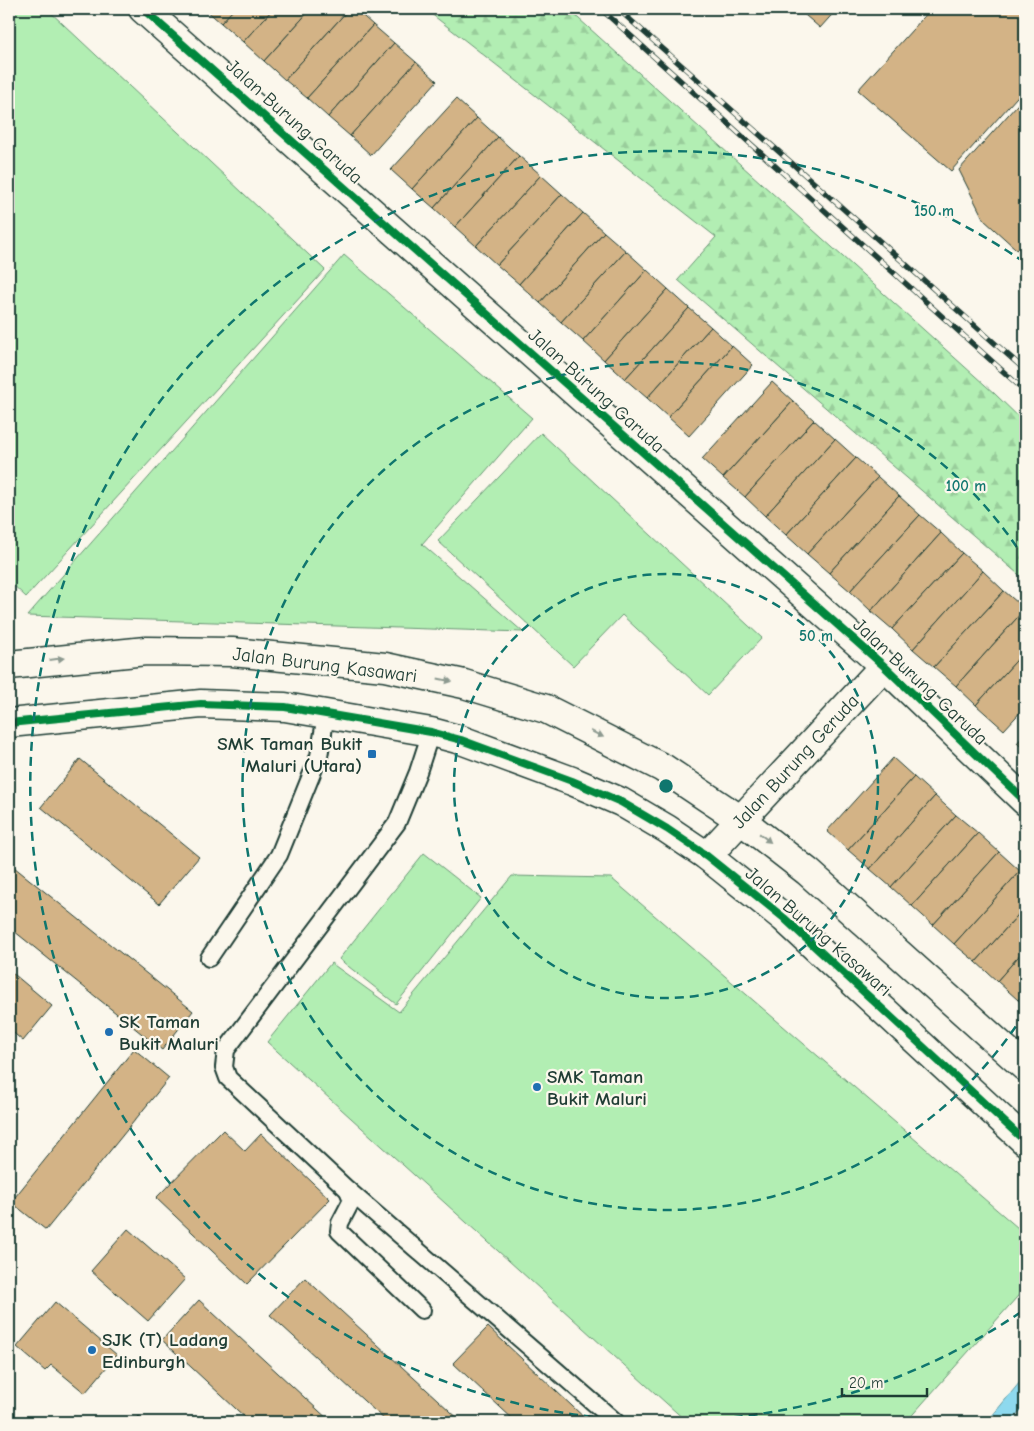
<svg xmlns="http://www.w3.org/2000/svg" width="1034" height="1431" viewBox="0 0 1034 1431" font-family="'Comic Neue',sans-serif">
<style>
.forest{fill:url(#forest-firs);stroke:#689674}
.green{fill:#b2eeb3;stroke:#689674}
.water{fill:#8ed9ee;stroke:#629ba4}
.building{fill:#d3b386;stroke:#1f3d34}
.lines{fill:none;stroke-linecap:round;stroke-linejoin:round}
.service-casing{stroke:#1f3d34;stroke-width:20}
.minor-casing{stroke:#1f3d34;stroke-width:31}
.tertiary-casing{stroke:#1f3d34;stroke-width:31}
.service{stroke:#fbf7ec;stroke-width:16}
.minor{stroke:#fbf7ec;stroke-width:28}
.tertiary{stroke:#fbf7ec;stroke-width:28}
.rail-casing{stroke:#1f3d34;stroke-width:5.5}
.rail{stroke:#fbf7ec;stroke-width:4;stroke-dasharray:11;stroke-linecap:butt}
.cycleway-casing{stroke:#fbf7ec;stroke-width:11}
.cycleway{stroke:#00873e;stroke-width:8}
.oneway{fill:#8d9a90}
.ring{fill:none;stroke:#0f766e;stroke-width:2.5;stroke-dasharray:9 6}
.poi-dot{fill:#1f6fb2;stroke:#fbf7ec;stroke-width:2}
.labels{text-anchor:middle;stroke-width:4.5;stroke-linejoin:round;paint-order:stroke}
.street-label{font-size:19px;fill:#1f3d34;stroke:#fbf7ec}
.poi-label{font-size:19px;font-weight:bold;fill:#1f3d34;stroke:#fbf7ec;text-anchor:start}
.centre{fill:#0f766e;stroke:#fbf7ec;stroke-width:2.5}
.ring-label{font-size:15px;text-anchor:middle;font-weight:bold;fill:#0f766e;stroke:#fbf7ec;stroke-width:4.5;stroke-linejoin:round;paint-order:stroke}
</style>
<defs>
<pattern id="forest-firs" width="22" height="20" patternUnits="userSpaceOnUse" patternTransform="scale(1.25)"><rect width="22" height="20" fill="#b2eeb3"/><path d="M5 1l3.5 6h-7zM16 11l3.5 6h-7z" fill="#99cd9b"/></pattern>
</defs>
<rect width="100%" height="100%" fill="#fbf7ec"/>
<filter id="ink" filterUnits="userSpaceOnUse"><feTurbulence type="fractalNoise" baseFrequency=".02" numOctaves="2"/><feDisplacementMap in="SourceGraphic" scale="10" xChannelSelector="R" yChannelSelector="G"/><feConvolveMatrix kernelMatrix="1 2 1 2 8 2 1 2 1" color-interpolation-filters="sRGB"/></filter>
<g filter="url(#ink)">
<polygon class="forest" points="425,9 568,9 995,394 1025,423 1025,580 678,280 716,237"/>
<g class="green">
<polygon points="9,9 47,9 325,270 26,597 9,581"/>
<polygon points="344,255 532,418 422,544 523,632 27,616"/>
<polygon points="541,433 762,638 708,695 622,615 573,666 438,541"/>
<polygon points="424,853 481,898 396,1004 339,959"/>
<polygon points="512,876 611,878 1025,1234 1025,1288 906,1422 687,1422 267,1042 331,963 399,1012"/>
</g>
<polygon class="water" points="1025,1376 1025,1405 1011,1422 987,1422"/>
<g class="building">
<polygon points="205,9 234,9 221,23"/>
<polygon points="234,9 273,9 243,42 221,23"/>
<polygon points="273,9 311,9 264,61 243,42"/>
<polygon points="311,9 349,9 285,80 264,61"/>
<polygon points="349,9 355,9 373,25 307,98 285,80"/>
<polygon points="798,9 837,9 820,28"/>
<polygon points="931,9 1025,9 1025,88 951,171 858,90"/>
<polygon points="373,25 394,43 328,117 307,98"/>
<polygon points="394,43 416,62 350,136 328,117"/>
<polygon points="416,62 437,81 371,155 350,136"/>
<polygon points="1025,96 1025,257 984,220 959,170"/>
<polygon points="456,99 477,118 412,189 391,170"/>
<polygon points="477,118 498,137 434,208 412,189"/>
<polygon points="498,137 519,156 455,227 434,208"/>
<polygon points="519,156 541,175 476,246 455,227"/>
<polygon points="541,175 562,194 497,265 476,246"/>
<polygon points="562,194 583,213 519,284 497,265"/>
<polygon points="583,213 604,232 540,303 519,284"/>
<polygon points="604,232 626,251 561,322 540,303"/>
<polygon points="626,251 647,270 583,341 561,322"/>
<polygon points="647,270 668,289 604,360 583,341"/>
<polygon points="668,289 689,308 625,379 604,360"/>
<polygon points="689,308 711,327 647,398 625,379"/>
<polygon points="711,327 732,346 668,417 647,398"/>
<polygon points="732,346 753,365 689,436 668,417"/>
<polygon points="772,382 793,401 723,478 702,459"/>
<polygon points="793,401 814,420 745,497 723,478"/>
<polygon points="814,420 835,439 765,516 745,497"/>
<polygon points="835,439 856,458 786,535 765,516"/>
<polygon points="856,458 878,477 807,554 786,535"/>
<polygon points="878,477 899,496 829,573 807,554"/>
<polygon points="899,496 920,515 850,591 829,573"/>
<polygon points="920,515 941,533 871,611 850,591"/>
<polygon points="941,533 962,553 892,629 871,611"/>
<polygon points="962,553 983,571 913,649 892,629"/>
<polygon points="983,571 1004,591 934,667 913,649"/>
<polygon points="1004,591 1025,609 956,686 934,667"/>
<polygon points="1025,609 1025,651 976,705 956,686"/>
<polygon points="1025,651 1025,707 1004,730 976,705"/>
<polygon points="1025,734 1025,750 1017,743"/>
<polygon points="893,758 914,777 848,850 827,831"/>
<polygon points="80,759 199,857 159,904 41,807"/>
<polygon points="914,777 935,796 870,869 848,850"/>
<polygon points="935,796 956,815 891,887 870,869"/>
<polygon points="956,815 978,833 912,906 891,887"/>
<polygon points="978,833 999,852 933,925 912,906"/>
<polygon points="999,852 1020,871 954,944 933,925"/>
<polygon points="9,863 193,1011 162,1050 9,927"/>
<polygon points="1020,871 1025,875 1025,907 976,962 954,944"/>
<polygon points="1025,907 1025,949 997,981 976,962"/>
<polygon points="1025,949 1025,992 1018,1000 997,981"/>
<polygon points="9,970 52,1006 23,1041 9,1029"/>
<polygon points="1025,992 1025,1006 1018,1000"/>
<polygon points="134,1049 169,1078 46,1230 11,1202"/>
<polygon points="223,1130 245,1151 261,1134 330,1199 247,1284 156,1198"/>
<polygon points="128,1229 185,1279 148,1321 91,1271"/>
<polygon points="305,1278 462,1422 387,1422 270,1315"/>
<polygon points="199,1300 331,1422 250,1422 162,1340"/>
<polygon points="55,1302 117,1355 85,1393 51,1365 45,1371 17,1347"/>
<polygon points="488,1327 589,1422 516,1422 453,1363"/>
<polygon points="139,1416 146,1422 133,1422"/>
</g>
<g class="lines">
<defs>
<g id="service">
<polyline points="209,958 279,855 319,756 326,715"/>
<polyline points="348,1190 616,1422"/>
<polyline points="422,1310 339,1231 340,1223 352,1200 348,1190 228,1078 224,1067 226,1050 397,823 418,772 431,732"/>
</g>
<g id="minor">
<polyline points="143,9 884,666 1025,801"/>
<polyline points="707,856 884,666"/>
</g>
<g id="tertiary">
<polyline points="9,665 146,651 232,652 385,667 464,684 546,709 663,768 741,820 808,872 1025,1067"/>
<polyline points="9,723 201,704 285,707 431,732 461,740 572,781 621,802 667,829 707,856 784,918 1025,1141"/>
</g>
</defs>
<use href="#service" class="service-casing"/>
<use href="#minor" class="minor-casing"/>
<use href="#tertiary" class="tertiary-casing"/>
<use href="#service" class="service"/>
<use href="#minor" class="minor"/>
<use href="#tertiary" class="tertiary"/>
<defs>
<g id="rail">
<polyline points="601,9 1025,391"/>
<polyline points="618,9 1025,370"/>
</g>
</defs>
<use href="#rail" class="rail-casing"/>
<use href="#rail" class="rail"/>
<defs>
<g id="cycleway">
<polyline points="143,9 884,666 1025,801"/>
<polyline points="9,723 201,704 285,707 431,732 461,740 572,781 621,802 667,829 707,856 784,918 1025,1141"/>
</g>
</defs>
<use href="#cycleway" class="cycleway-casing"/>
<use href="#cycleway" class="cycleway"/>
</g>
<defs><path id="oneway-solid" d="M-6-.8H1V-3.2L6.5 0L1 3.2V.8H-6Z" transform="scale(1.25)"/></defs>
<g class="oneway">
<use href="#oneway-solid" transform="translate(57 659) rotate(-7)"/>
<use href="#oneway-solid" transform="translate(445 680) rotate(12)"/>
<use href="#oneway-solid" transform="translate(597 734) rotate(26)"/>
<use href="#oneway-solid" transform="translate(765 838) rotate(38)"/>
</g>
</g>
<g class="ring">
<circle cx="666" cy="786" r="212"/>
<path d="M1024 1014A424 424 0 1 1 1024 558"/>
<path d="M1021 1312A635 635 0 1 1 1021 260"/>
</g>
<g class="poi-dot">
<rect x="367" y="749" width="10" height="10" rx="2.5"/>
<circle cx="109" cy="1032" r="5"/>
<circle cx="537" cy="1087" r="5"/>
<circle cx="92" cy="1350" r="5"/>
</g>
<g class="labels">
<g class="street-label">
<text transform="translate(295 121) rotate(42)" y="7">Jalan Burung Garuda</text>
<text transform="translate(597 390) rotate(42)" y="7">Jalan Burung Garuda</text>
<text transform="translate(325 664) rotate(7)" y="7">Jalan Burung Kasawari</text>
<text transform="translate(921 681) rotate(43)" y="7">Jalan Burung Garuda</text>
<text transform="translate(795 761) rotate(-47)" y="7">Jalan Burung Geruda</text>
<text transform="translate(819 931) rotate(41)" y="7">Jalan Burung Kasawari</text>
</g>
<g class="poi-label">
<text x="362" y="750" text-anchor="end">SMK Taman Bukit<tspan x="362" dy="22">Maluri (Utara)</tspan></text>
<text x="119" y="1028">SK Taman<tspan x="119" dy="22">Bukit Maluri</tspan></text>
<text x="547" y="1083">SMK Taman<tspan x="547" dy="22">Bukit Maluri</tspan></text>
<text x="102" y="1346">SJK (T) Ladang<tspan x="102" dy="22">Edinburgh</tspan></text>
</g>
</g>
<circle cx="666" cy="786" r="8" class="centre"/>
<g class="ring-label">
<text x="934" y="216">150 m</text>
<text x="966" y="491">100 m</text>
<text x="816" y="641">50 m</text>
</g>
<rect width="1034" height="1431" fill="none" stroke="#fbf7ec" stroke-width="30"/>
<rect x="15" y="15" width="1004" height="1401" fill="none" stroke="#1f3d34" stroke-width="2" filter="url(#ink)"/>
<path d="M842 1388v8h85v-8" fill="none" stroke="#1f3d34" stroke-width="2.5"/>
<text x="849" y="1388" font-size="15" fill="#1f3d34" stroke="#fbf7ec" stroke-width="4" paint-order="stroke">20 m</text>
</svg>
